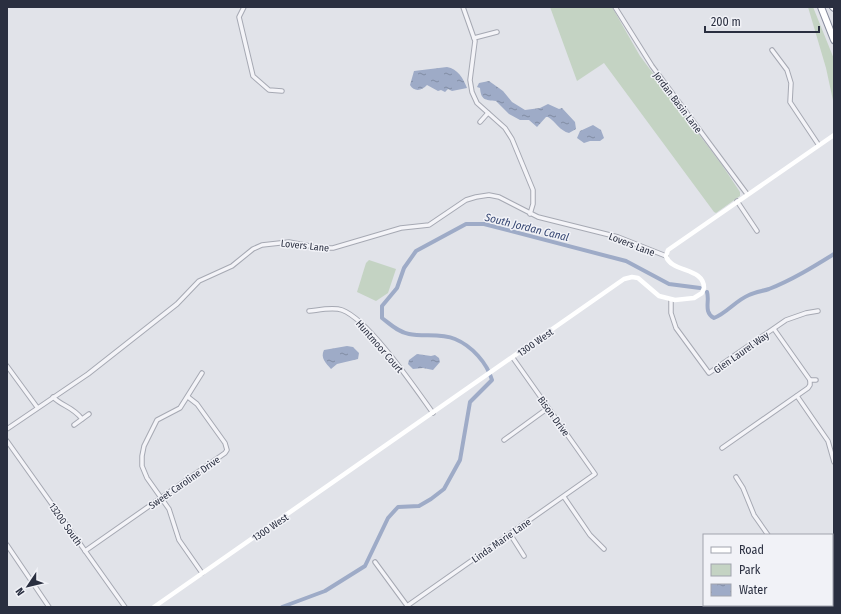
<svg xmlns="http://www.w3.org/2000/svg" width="841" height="614" viewBox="0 0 841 614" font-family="'Fira Sans Condensed',sans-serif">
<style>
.green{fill:#c4d3c3}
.water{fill:url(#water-ripples)}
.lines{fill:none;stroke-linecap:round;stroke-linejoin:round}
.canal{stroke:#9eabc7;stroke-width:4}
.street-casing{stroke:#a6a9b3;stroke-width:5.5}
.highway-casing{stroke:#898e9f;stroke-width:8}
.street{stroke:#f4f4f8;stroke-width:3.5}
.secondary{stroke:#fff;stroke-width:4.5}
.highway{stroke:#fff;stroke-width:6}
.labels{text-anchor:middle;stroke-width:3;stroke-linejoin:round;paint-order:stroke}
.street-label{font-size:10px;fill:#2a2f40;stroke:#f1f2f7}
.water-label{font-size:11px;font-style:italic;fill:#364772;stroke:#f1f2f7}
</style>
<defs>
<pattern id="water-ripples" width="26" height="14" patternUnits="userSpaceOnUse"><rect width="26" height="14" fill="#9eabc7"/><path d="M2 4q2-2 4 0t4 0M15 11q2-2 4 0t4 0" fill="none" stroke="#818ca3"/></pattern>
</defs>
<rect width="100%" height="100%" fill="#e1e3e9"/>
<g class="green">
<polygon points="550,7 612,7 640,56 722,165 740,192 740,196 716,213 714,212 604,63 577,81"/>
<polygon points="808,7 813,7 834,59 834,105 826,68"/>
<polygon points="369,260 396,269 388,293 376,301 357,292 366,263"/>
</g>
<g class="water">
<path d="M447,67c11,2 16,11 20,21l-15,3 -4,-2 -3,3 -4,-2 -3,1 -11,-6c-5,6 -13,7 -17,0l4,-14z"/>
<path d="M489,81l14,10 9,11 13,8 15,-2 8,-4 11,5 3,-1 13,14 1,7 -7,4c-9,-2 -13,-11 -21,-16h-2l-9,10 -8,-7h-9l-11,-6 -13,-13c-11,-1 -15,-1 -16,-13l-3,-1 2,-4z"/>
<polygon points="593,125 601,130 604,138 600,141 590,141 584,143 577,138 580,131"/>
<path d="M347,346l6,1 6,6 -1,6 -21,5 -6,5c-5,-6 -11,-11 -7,-19z"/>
<polygon points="417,354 431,356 435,355 439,358 440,362 433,370 423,368 413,369 408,364 409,360"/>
</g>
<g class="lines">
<g class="canal">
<path d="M707,292c3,9 -4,20 7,26 13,-5 21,-17 35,-23 6,-3 14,-4 20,-6 23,-9 44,-22 65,-35"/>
<path d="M282,607l43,-16 40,-25 23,-48 10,-11 21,-1 12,-7 13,-10 16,-29 10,-58 22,-22c-5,-17 -20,-34 -37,-41 -14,-6 -32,-2 -46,-5 -11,-2 -19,-10 -27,-16v-12l15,-18 7,-20 12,-17 50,-27h18l142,37 43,23 31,4"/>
</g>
<defs>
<g id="street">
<polyline points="244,7 239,17 253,76 269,90 282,91"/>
<polyline points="463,7 475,41 470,80 472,92 477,103 505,128 512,139 533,190 533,204 530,214"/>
<polyline points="615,7 652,66 747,194"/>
<polyline points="474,38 497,32"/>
<polyline points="772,50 787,70 791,83 790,102 818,144"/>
<polyline points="480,122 488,113"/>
<polyline points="737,201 757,231"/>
<polyline points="671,300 671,313 676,328 709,373 786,320 806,313 818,311"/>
<path d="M309,311c10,-1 24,-4 33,-1 27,10 73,78 91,103"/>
<polyline points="774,329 810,380"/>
<polyline points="7,366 37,407"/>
<polyline points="810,380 816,380"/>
<polyline points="797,396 828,441 834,462"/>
<path d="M53,397c10,10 19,9 29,22"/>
<polyline points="74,425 89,414"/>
<polyline points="7,429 88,374 177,304 199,281 232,266 253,249 262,245 289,242 320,248 333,248 401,228 429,225 466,200 476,197 489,195 499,197 538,217 618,237 666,256"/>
<polyline points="504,440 548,408"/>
<polyline points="7,441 125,607"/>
<polyline points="722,448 808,388 810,385 810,380"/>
<polyline points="736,477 743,488 754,515 768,535"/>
<polyline points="564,497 590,535 604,549"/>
<polyline points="510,534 524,556"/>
<polyline points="7,545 49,607"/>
<polyline points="85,551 225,453 227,450 225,443 197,404 188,397"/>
<polyline points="375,562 408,607"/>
<polyline points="202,573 179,540 169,509 147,478 142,466 142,456 144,446 157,420 180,408 202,373"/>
<polyline points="830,605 832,607"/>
<polyline points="407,606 595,474 513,358"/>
<polyline points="810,607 812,605"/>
</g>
<g id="highway">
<polyline points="821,7 834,40"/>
<polyline points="833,7 834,8"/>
</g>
</defs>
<use href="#street" class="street-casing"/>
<use href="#highway" class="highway-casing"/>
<use href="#street" class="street"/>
<path class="secondary" d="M154,607l470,-328 8,-2 6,1 21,18 16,4 19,-2 8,-5 2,-5c0,-21 -33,-15 -38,-32l2,-6 166,-115"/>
<use href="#highway" class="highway"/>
</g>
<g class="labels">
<g class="street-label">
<text transform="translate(678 102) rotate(53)" y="4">Jordan Basin Lane</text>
<text transform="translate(632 244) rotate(21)" y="4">Lovers Lane</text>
<text transform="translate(305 245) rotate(6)" y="4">Lovers Lane</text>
<text transform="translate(535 342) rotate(-35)" y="4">1300 West</text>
<text transform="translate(380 346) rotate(49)" y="4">Huntmoor Court</text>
<text transform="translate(741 352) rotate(-35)" y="4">Glen Laurel Way</text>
<text transform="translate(554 416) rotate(54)" y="4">Bison Drive</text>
<text transform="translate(184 482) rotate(-35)" y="4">Sweet Caroline Drive</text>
<text transform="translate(66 524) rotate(55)" y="4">13200 South</text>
<text transform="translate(270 527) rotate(-34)" y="4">1300 West</text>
<text transform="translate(501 540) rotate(-35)" y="4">Linda Marie Lane</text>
</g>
<g class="water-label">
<text transform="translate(527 227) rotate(14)" y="4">South Jordan Canal</text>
</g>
</g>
<rect width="841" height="614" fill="none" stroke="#2a2f40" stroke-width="16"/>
<rect x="703" y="534" width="130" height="72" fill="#f1f2f7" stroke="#a1a4ae"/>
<rect x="711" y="547" width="20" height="6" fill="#ffffff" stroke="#a1a4ae"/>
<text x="739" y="554" font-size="12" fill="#2a2f40">Road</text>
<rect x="711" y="564" width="20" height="12" fill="#c4d3c3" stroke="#a1a4ae"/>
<text x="739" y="574" font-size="12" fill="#2a2f40">Park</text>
<rect x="711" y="584" width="20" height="12" fill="url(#water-ripples)" stroke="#a1a4ae"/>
<text x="739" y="594" font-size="12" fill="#2a2f40">Water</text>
<g transform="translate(28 586) rotate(235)" stroke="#f1f2f7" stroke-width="3" paint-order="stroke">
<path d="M0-3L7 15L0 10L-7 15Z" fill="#2a2f40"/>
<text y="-6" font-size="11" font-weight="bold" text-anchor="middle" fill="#2a2f40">N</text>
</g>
<path d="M705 26v6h114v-6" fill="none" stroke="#2a2f40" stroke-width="2"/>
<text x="711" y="26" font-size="12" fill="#2a2f40" stroke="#f1f2f7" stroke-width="3" paint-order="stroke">200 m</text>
</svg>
